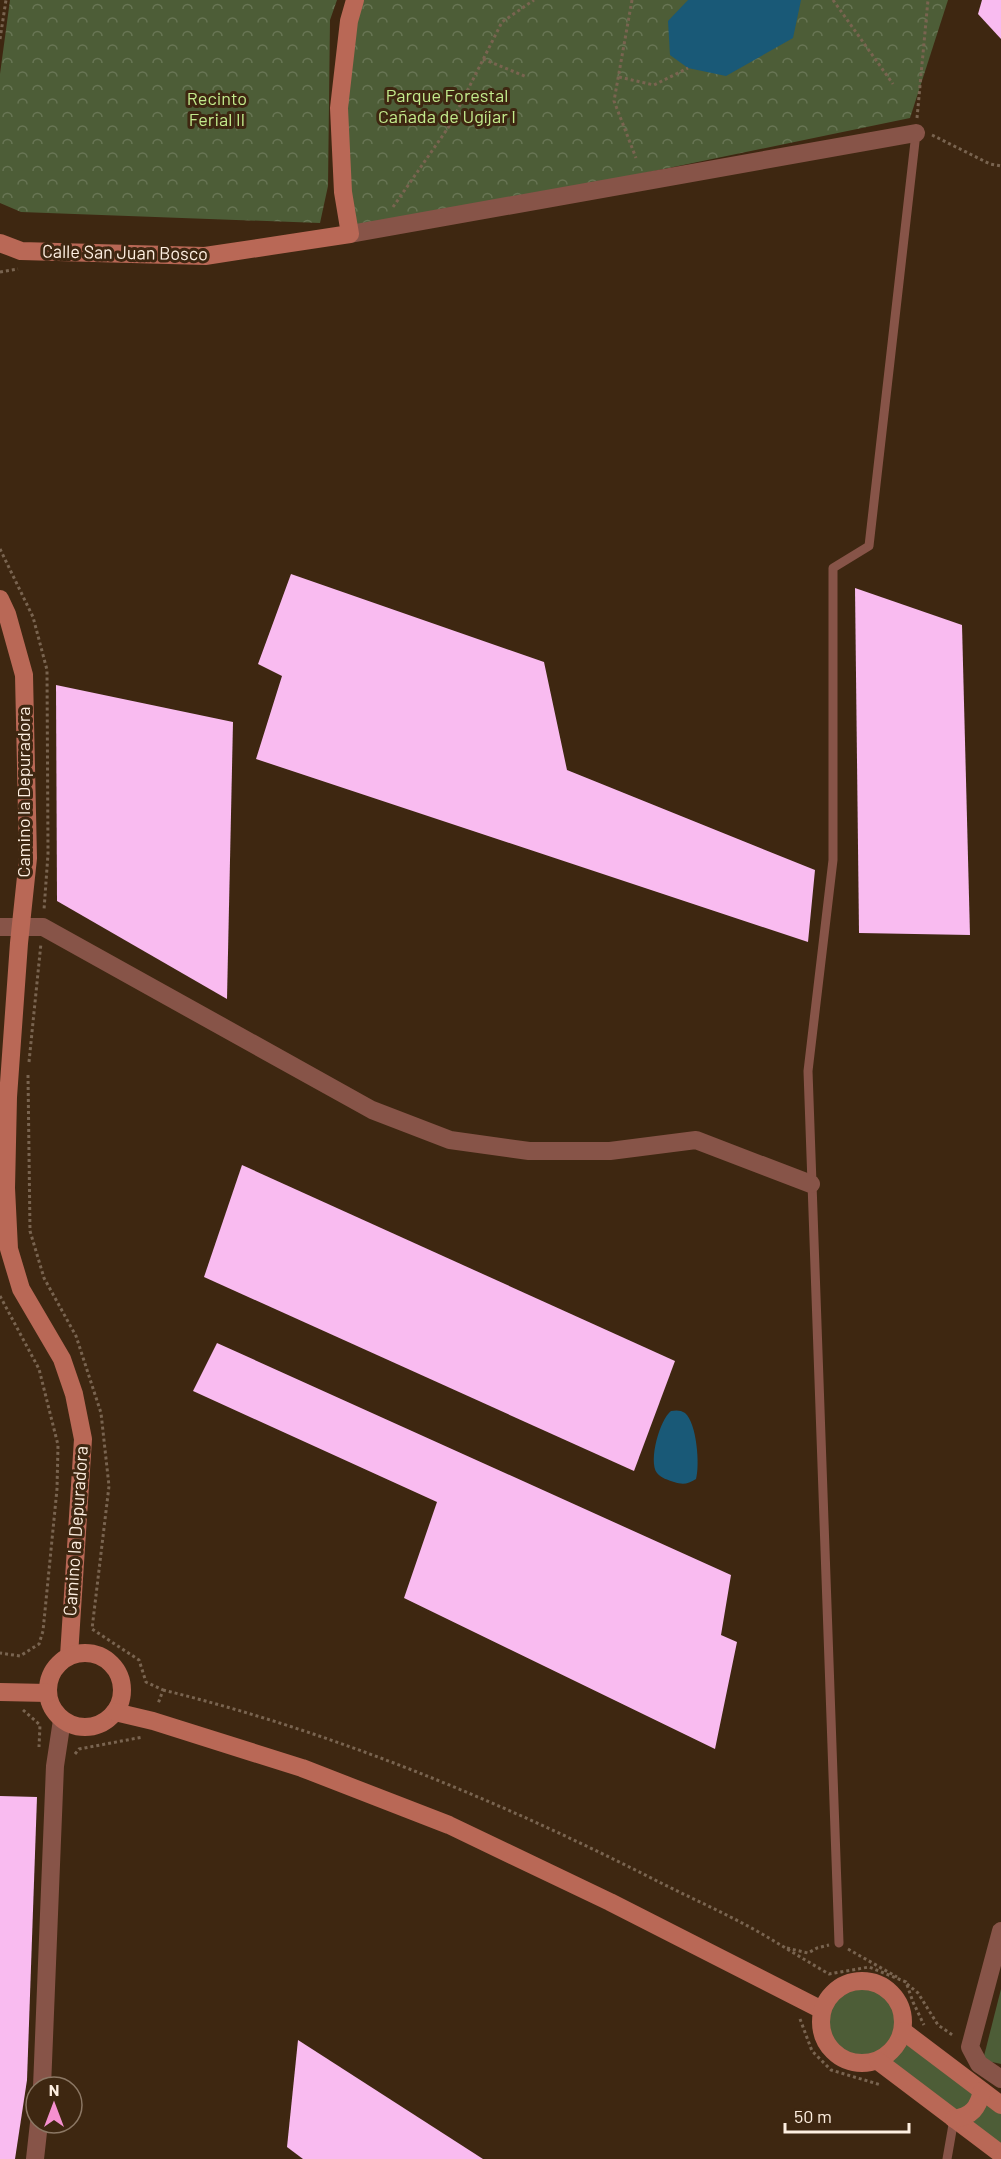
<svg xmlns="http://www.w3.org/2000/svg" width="1001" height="2159" viewBox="0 0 1001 2159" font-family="Barlow,sans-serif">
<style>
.green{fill:#4d5d37}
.forest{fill:url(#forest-crowns)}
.water{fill:#195977}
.building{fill:#f9bbf0}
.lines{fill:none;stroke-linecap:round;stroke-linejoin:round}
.path{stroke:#796450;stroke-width:3;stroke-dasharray:3 3;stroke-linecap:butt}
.lane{stroke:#875448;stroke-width:9}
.street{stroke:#875448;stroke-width:18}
.secondary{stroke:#b96856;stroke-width:18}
.labels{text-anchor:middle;stroke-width:6;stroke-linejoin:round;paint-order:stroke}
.park-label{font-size:18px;fill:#c3eb8c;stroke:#3e2711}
.street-label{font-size:18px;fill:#feefe1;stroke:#3e2711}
</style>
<defs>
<pattern id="forest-crowns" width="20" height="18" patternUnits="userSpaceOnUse" patternTransform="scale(1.5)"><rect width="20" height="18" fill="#4d5d37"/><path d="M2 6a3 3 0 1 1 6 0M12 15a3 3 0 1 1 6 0" fill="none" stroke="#687554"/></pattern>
</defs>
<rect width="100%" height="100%" fill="#3e2711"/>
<g class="green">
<circle cx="861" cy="2022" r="37"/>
<polygon points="1001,1989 1001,2064 983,2060"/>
<polygon points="904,2037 1001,2110 1001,2149 889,2059 902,2042"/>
</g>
<g class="forest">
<polygon points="10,0 337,0 330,20 328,186 320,223 21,212 0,203 0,74"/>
<polygon points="355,0 948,0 910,118 350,234 339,108"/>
</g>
<g class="water">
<polygon points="688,0 801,0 793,38 726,76 688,68 670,55 668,21"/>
<path d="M671,1411c5,-1 10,-1 14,2 12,10 15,53 11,66 -8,5 -13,6 -22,3 -6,-2 -13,-4 -17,-9 -9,-12 3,-54 14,-62z"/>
</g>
<g class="building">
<polygon points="982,0 1001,0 1001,39 978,14"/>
<polygon points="291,574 544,662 567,770 815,870 808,942 256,759 282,676 258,664"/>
<polygon points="855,588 962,625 970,935 859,933"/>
<polygon points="56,685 233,722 227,999 57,901"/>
<polygon points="242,1165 675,1361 634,1471 204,1277"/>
<polygon points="217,1343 731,1575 721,1635 737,1642 715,1749 404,1598 437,1502 193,1391"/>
<polygon points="0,1796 37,1797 27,2080 15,2159 0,2159"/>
<polygon points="298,2040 483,2159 303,2159 287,2147"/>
</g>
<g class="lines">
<g class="path">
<polyline points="632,0 614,101 636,158"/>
<polyline points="833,0 893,84"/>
<polyline points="0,39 6,0"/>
<polyline points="483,59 527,77"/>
<polyline points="619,77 654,85 688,68"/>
<polyline points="917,118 928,0"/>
<polyline points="932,135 990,164 1001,166"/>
<polyline points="393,207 450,125 502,22 534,0"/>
<polyline points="0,272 18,269"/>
<polyline points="0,549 33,617 47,670 48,854 44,910"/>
<polyline points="29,1062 41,943"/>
<polyline points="28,1075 30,1231 44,1278 76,1336 101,1413 109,1486 92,1629 139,1660 146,1682 163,1690 158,1704"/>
<polyline points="0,1296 39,1369 58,1445 57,1489 43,1631 39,1644 20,1656 0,1653"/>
<path d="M163,1690c171,42 342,113 498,193 38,19 77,36 113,58 18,11 36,22 55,33l40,-7 37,15 7,20 11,23"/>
<polyline points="23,1710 40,1725 39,1747"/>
<polyline points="75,1754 79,1749 143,1737"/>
<polyline points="787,1948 808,1953 817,1948 829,1945"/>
<polyline points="848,1949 897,1977"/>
<polyline points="907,1984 918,1993 938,2025 954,2036"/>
<polyline points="800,2019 812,2051 831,2070 881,2085"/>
</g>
<g class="lane">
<polyline points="839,1943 808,1071 833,860 833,568 869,546 916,133"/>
<polyline points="947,2159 954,2119"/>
</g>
<g class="street">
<polyline points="350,234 916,133"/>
<polyline points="0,927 43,927 372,1110 450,1140 529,1151 610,1151 696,1140 811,1184"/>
<polyline points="1001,1931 970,2047 979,2064 1001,2079"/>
<polyline points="42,2087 55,1766 62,1720"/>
<polyline points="35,2159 39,2123"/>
</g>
<g class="secondary">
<polyline points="0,243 21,251 205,256 350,234 343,192 339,108 349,21 355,0"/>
<polyline points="0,599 7,614 24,675 28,858 19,943 8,1097 6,1188 9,1249 21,1289 62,1359 74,1394 83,1439 69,1656"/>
<circle cx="85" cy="1690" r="37"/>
<polyline points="0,1692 48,1693"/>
<polyline points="115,1712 153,1721 302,1768 449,1825 610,1902 822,2010"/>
<circle cx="862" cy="2022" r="41"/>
<polyline points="903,2031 1001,2105"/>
<polyline points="878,2061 1001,2154"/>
<path d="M954,2119c18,-3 24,-11 28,-28"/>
</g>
</g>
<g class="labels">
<g class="park-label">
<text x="447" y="102">Parque Forestal<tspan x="447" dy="21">Cañada de Ugíjar I</tspan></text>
<text x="217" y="105">Recinto<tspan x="217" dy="21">Ferial II</tspan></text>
</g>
<g class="street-label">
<text transform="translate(125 253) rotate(1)" y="6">Calle San Juan Bosco</text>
<text transform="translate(24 792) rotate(-90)" y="6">Camino la Depuradora</text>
<text transform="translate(76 1531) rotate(-86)" y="6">Camino la Depuradora</text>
</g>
</g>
<g transform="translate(54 2105)"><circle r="28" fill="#3e2711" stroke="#8b7764" stroke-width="1.5"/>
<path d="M0-4.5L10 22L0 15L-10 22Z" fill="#f690d0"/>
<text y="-9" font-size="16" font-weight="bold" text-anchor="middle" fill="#feefe1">N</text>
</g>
<path d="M785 2123v9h124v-9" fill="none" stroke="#feefe1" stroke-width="3"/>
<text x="794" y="2123" font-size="18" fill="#feefe1" stroke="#3e2711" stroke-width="4.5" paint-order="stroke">50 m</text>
</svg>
